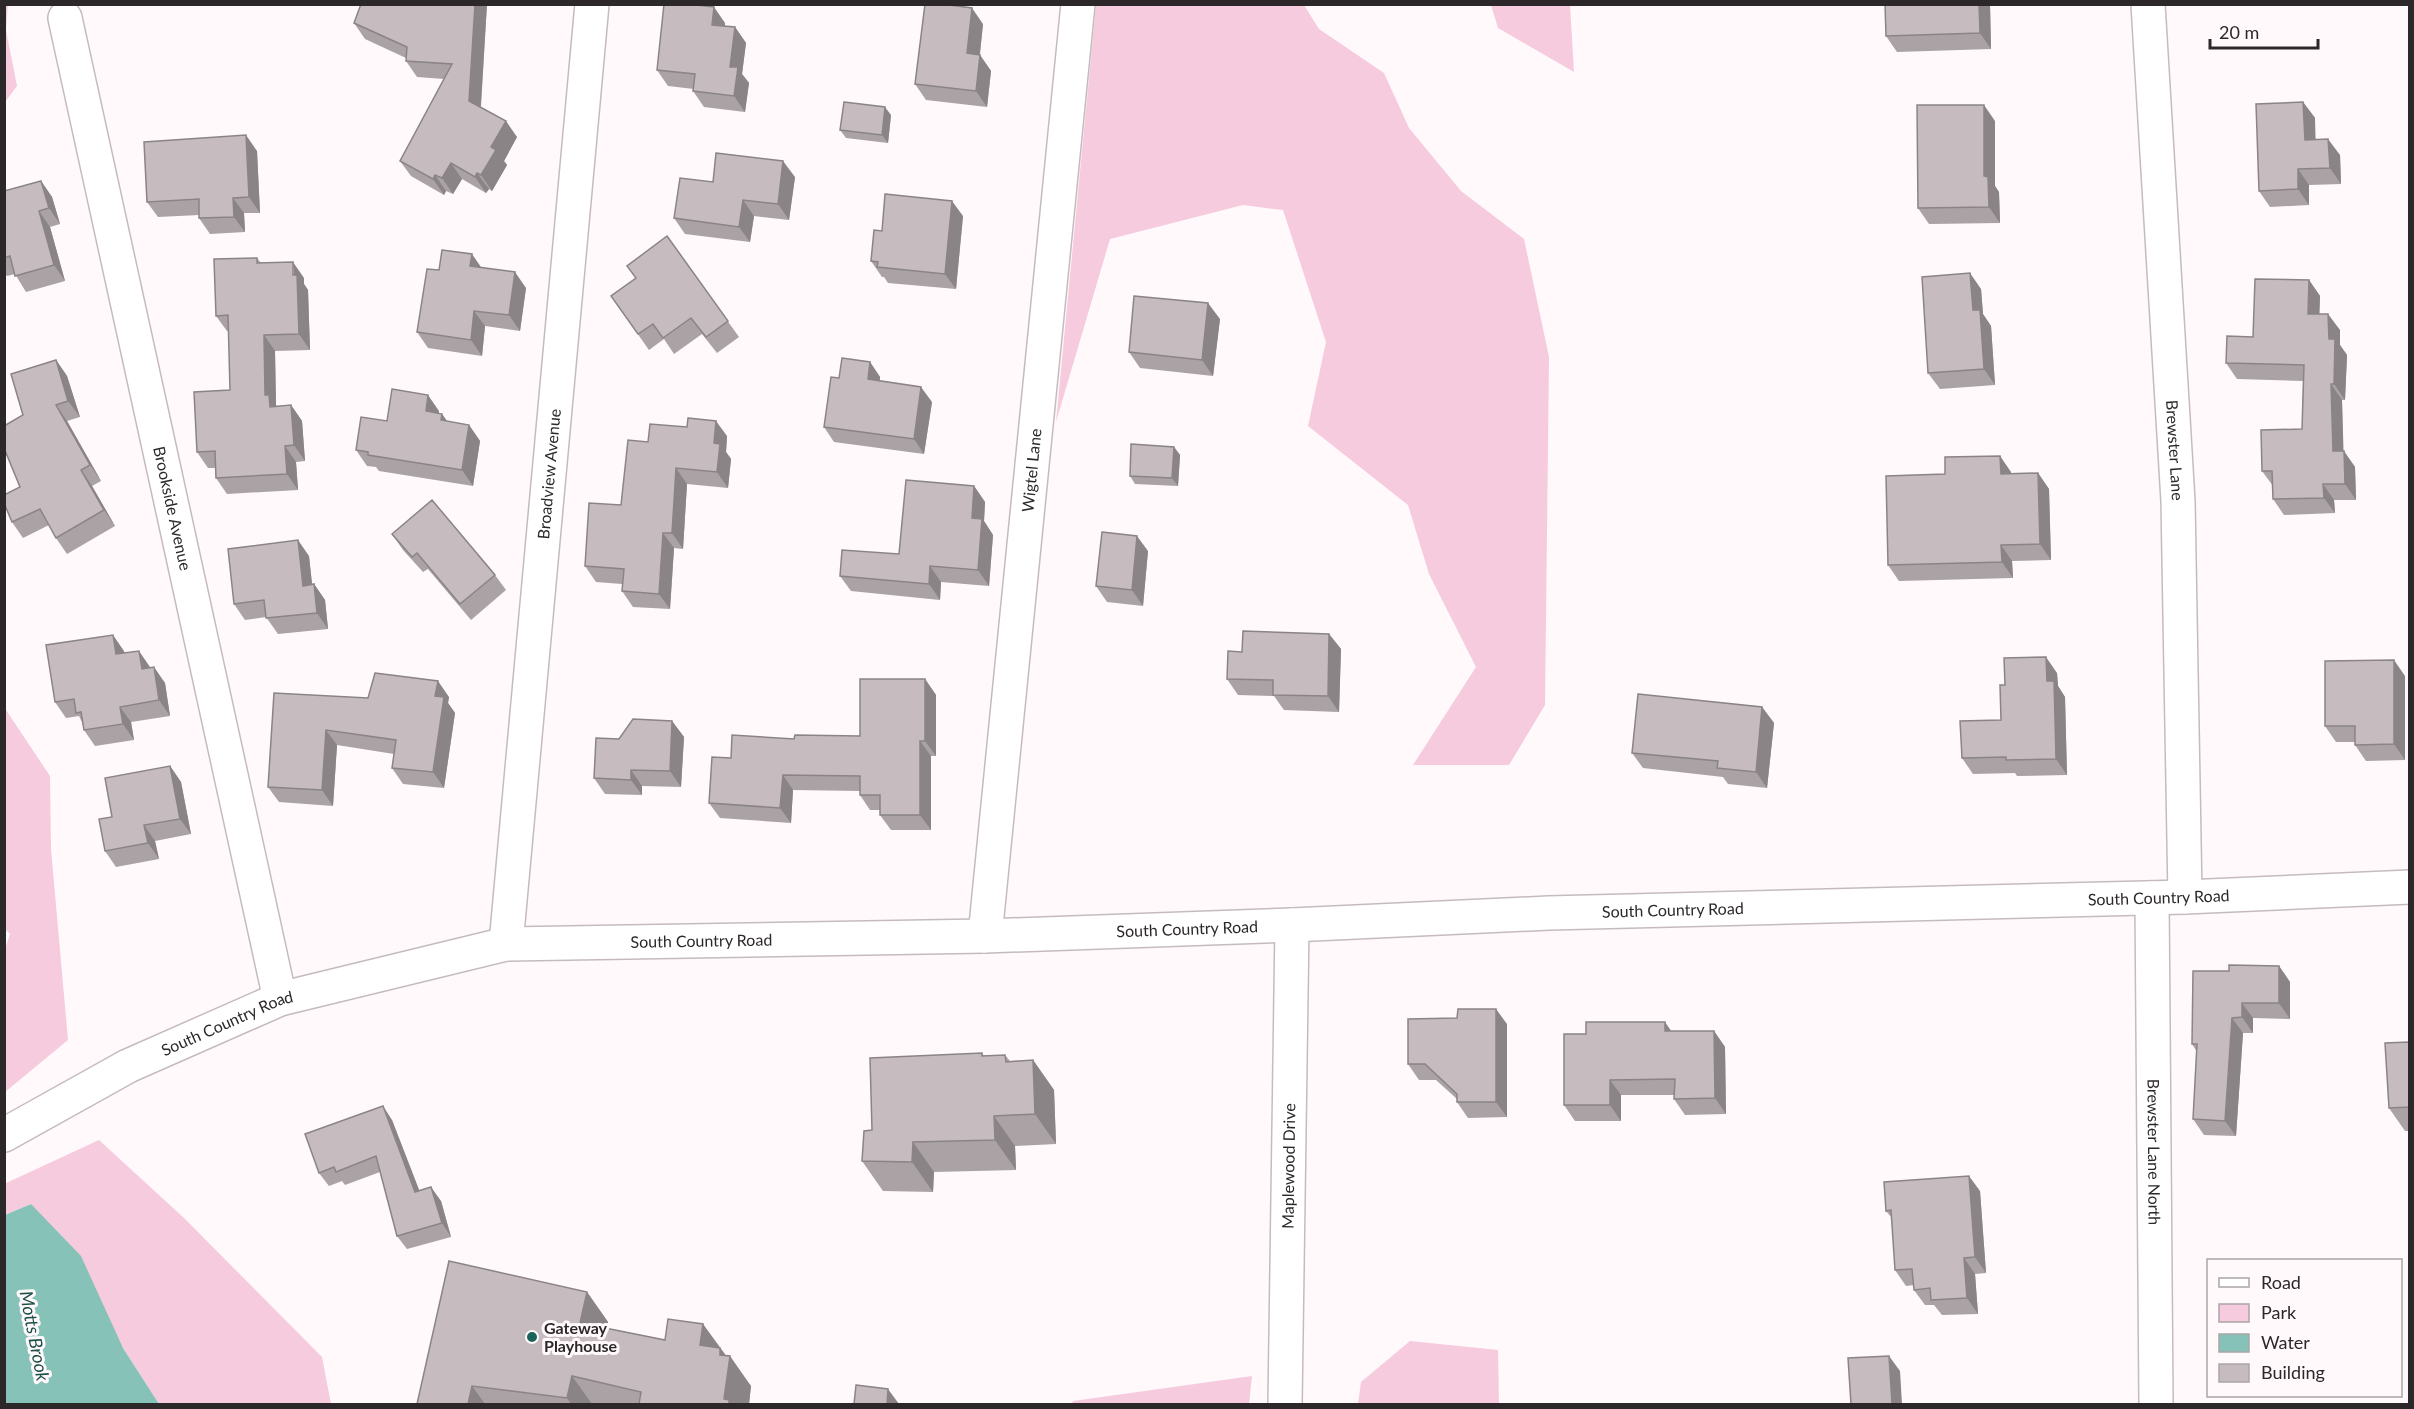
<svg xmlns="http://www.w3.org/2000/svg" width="2414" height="1409" viewBox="0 0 2414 1409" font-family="Lato,sans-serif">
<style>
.green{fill:#f6cbdd}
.water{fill:#87c2b8}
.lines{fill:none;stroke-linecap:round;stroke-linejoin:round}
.minor-casing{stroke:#c5bbbf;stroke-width:36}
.secondary-casing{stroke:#c5bbbf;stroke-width:36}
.minor{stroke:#fff;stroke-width:33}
.secondary{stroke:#fff;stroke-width:33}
.wall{fill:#aaa2a5}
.shaded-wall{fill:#8b8486}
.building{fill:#c6bcc0;stroke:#8b8486;stroke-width:1.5}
.poi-dot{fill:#19635a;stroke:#fff9fb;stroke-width:2}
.labels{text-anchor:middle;stroke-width:6;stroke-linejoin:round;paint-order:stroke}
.street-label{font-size:16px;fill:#2c282a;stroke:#fff9fb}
.poi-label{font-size:16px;font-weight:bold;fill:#2c282a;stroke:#fff9fb;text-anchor:start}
.water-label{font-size:18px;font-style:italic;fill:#1c4f48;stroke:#fff9fb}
</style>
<rect width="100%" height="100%" fill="#fff9fb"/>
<g class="green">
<polygon points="8,4 6,30 17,86 5,102 4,5"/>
<polygon points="1096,5 1304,5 1319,29 1384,73 1409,128 1461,191 1524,239 1549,357 1545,705 1509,765 1413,765 1476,667 1429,574 1408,505 1308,426 1326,342 1283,210 1243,205 1110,239 1056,422"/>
<polygon points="1491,5 1570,5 1574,72 1498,28"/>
<polygon points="4,707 50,776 51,849 68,1040 5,1092 4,952 10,934 4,928"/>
<polygon points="99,1140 184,1218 322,1357 331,1404 159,1404 31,1204 5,1215 4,1184"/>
<polygon points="1410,1341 1498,1350 1499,1404 1358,1404 1361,1382"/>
<polygon points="1252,1376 1249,1404 1072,1404 1073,1401"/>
</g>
<polygon class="water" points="31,1204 81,1256 123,1348 159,1404 5,1404 5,1215"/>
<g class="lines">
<defs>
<g id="minor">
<path id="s1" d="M2148,4l30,497 7,396"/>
<path id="s2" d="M65,18l215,981"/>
<path id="s3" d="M2152,898l4,506"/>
<path id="s4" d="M985,936l93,-932"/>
<path id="s5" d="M506,944l86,-940"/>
<path id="s6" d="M1285,1404l7,-479"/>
</g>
<g id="secondary">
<path id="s7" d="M4,1135l124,-69 152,-67 226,-55 479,-8 307,-11 257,-12 636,-16 225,-10"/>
</g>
</defs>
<use href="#minor" class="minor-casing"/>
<use href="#secondary" class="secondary-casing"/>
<use href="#minor" class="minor"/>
<use href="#secondary" class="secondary"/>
</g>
<g class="wall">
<polygon points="361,4 487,4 481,107 517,137 504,161 507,165 492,191 489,189 486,193 462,179 453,194 446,191 444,195 411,176 400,161 444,79 417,77 406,61 406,58 365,39 354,23"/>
<polygon points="1885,4 1990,4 1991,49 1897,52 1886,36"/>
<polygon points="725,23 725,26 735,27 746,43 742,74 749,83 745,112 704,107 693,91 694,89 668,86 657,70"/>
<polygon points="983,24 980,55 991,71 987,107 926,100 915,84"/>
<polygon points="2303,102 2315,118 2315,139 2340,155 2341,184 2309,185 2309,205 2270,207 2259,191"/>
<polygon points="891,115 888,143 846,138 840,130"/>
<polygon points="1995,121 1995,186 1999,192 2000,223 1929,224 1918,208"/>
<polygon points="257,151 260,213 244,213 245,232 210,234 199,218 199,215 158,217 147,202"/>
<polygon points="795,177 789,220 754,216 750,242 685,234 674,218 713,182"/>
<polygon points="41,181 52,197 60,224 50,227 65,281 26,292 15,274 7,276 4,273 4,191"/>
<polygon points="963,216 956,289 888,283 884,277 882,277 871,261 882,231"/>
<polygon points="667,236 739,337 717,353 702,334 674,354 664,339 649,350 611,296 636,278"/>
<polygon points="257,258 261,263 304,278 304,284 308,290 310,350 275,351 276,405 277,406 291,405 302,421 305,461 296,462 298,490 227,494 216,478 215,468 208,468 197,452 230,390 229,331 227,331 216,316"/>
<polygon points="482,268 526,288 520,331 485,326 482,356 428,348 417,332 439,270"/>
<polygon points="2309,280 2320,296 2319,314 2340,330 2340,345 2347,355 2345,400 2342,400 2343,451 2355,467 2356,500 2334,500 2335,513 2284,515 2273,499 2273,486 2262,471 2302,429 2303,381 2237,379 2226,363"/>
<polygon points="1981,289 1983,314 1991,326 1995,385 1940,389 1928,373"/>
<polygon points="1220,319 1213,376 1140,368 1129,352"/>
<polygon points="56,360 67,376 80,417 67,421 101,481 92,486 115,526 67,554 56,538 49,525 23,538 12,522 20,487 23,415"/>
<polygon points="870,362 880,377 880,381 932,402 924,454 834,442 824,427 839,378"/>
<polygon points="439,411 439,413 442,414 447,421 469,425 480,441 473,486 379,471 376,467 367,466 356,450 387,421"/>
<polygon points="687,427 727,436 726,452 731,459 728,488 687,484 683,549 674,548 670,609 633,607 622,591 622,584 596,582 585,566 621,505 648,442"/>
<polygon points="1174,447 1180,455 1178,486 1135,484 1130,476"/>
<polygon points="2000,456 2011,473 2038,473 2049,489 2051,560 2012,561 2013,578 1899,581 1888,565 1945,474"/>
<polygon points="974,486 985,502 984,521 993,535 989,586 941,582 940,600 851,591 840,576 899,554"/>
<polygon points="392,534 495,575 506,590 471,620 428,569 423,572 403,550"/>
<polygon points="1148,551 1143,606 1107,602 1096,586"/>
<polygon points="309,556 312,584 314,584 325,600 328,629 278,634 266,617 245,620 234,604"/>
<polygon points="1329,634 1341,649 1339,712 1284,710 1274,696 1238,695 1227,679 1242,652"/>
<polygon points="124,651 124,653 150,667 165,683 170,716 131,722 134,740 95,746 84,730 82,722 79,716 66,718 55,702"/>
<polygon points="2057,673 2058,686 2065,697 2067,775 2017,776 2015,773 1973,774 1962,758 2001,720 2005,685"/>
<polygon points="2405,676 2405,760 2366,761 2355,745 2355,742 2336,742 2325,726"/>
<polygon points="925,679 936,695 936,756 931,756 931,830 891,830 880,815 880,810 870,810 860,795 860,791 793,790 791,823 720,818 709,803 731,758 794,739 860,736"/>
<polygon points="274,693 368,698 449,697 448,703 455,713 444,788 403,784 392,768 394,754 337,745 333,806 279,802 268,787"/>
<polygon points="1762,707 1774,723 1767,788 1728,784 1723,777 1643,768 1632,753"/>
<polygon points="672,721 684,737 681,787 642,786 642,795 605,794 594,778 619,739"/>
<polygon points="170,766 181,782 191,834 155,841 159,859 116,867 105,851 112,817"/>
<polygon points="2279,966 2290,982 2290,1019 2253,1018 2253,1033 2243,1033 2236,1136 2204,1135 2193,1119 2197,1052 2192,1044"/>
<polygon points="1457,1018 1507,1024 1507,1117 1468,1118 1457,1102 1457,1099 1436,1080 1419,1080 1408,1064"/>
<polygon points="1671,1031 1714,1031 1725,1047 1726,1114 1685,1115 1674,1099 1674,1095 1621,1095 1621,1121 1575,1121 1564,1105"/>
<polygon points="2409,1042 2409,1131 2405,1131 2389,1108"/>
<polygon points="982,1053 984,1056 1005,1055 1010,1061 1033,1060 1054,1090 1056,1144 1015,1146 1016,1170 934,1172 933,1192 883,1191 862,1161 872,1130"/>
<polygon points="392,1120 419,1191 441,1201 451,1237 407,1249 397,1236 380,1172 345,1185 342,1181 329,1186 319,1173"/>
<polygon points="1980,1191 1986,1273 1975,1274 1978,1314 1942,1315 1934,1305 1925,1305 1914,1290 1914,1285 1906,1286 1895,1270 1892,1218 1886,1211"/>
<polygon points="587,1292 608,1322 607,1328 665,1340 703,1324 719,1348 751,1386 749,1404 417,1404"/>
</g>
<g class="shaded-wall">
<polygon points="475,4 487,4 480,117 469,101"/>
<polygon points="1979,4 1990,4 1991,49 1980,33"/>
<polygon points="714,7 725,23 723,41 712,25"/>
<polygon points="972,8 983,24 978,69 967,53"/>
<polygon points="735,27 746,43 742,74 749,83 745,112 734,96 730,67"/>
<polygon points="980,55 991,71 987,107 976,91"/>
<polygon points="2303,102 2315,118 2316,155 2305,140"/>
<polygon points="1984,105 1995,121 1995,186 1999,192 2000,223 1989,207 1984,176"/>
<polygon points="885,107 891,115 888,143 882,135"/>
<polygon points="506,121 517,137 504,161 507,165 492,191 481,175 491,147"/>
<polygon points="246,135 257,151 260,213 249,197"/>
<polygon points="2328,139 2340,155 2341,184 2330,168"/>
<polygon points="783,161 795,177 789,220 778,204"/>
<polygon points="451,163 462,179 453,194 442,178"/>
<polygon points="2298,169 2309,185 2309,205 2298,189"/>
<polygon points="477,173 489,189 486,193 475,177"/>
<polygon points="435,175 446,191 444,195 433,179"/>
<polygon points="41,181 52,197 60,224 49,208"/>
<polygon points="233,198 244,213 245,232 234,217"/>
<polygon points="743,200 754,216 750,242 739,227"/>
<polygon points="952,201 963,216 956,289 945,274"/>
<polygon points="39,211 50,227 65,281 54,265"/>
<polygon points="472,254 483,270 470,266"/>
<polygon points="293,262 304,278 304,284 308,290 310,350 299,334"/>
<polygon points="515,272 526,288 520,331 509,315"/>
<polygon points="1970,273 1981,289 1983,314 1991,326 1995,385 1984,369 1973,310"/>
<polygon points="2309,280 2320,296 2319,330 2308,314"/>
<polygon points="1208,303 1220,319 1213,376 1202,360"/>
<polygon points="474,311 485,326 482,356 471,340"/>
<polygon points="2328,314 2340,330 2340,345 2347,355 2345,400 2334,384 2329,339"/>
<polygon points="264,335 275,351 276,405 280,411 270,407 265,395"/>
<polygon points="56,360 67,376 80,417 68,401"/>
<polygon points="870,362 880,377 878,394 868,379"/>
<polygon points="2331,384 2342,400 2344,467 2333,451"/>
<polygon points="921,387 932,402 924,454 914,439"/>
<polygon points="428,395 439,411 437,427 426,411"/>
<polygon points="56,405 67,421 101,481 90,465"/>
<polygon points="291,405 302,421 305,461 294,445"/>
<polygon points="442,414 453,430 441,420"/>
<polygon points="716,421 727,436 726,452 731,459 728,488 717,472 714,443"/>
<polygon points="469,425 480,441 473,486 462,470"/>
<polygon points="285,446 296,462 298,490 287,474"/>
<polygon points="1174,447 1180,455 1178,486 1172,478"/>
<polygon points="2344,451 2355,467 2356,500 2345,484"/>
<polygon points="2000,456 2011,472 2012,489 2001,474"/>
<polygon points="676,468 687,484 683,549 672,533"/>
<polygon points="81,470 92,486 115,526 104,510"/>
<polygon points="2038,473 2049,489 2051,560 2040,544"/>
<polygon points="2323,484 2334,500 2335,513 2324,498"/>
<polygon points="974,486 985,502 984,521 993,535 989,586 978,570 972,518"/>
<polygon points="663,533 674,548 670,609 659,594"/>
<polygon points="1137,536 1148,551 1143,606 1132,590"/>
<polygon points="298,540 309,556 314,602 303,586"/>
<polygon points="2001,545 2012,561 2013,578 2002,562"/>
<polygon points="930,566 941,582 940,600 929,584"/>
<polygon points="314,584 325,600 328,629 317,613"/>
<polygon points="1329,634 1341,649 1339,712 1328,696"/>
<polygon points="113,635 124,651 127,670 116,654"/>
<polygon points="139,651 150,667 153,685 142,669"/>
<polygon points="2046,657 2057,673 2058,686 2065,697 2067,775 2056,759 2047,681"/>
<polygon points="2394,660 2405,676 2405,760 2394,744"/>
<polygon points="154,667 165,683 170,716 159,700"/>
<polygon points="925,679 936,695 936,756 925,741"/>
<polygon points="438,681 449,697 448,703 455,713 444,788 433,772 435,696"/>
<polygon points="120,707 131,722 134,740 123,724"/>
<polygon points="1762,707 1774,723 1767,788 1756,772"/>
<polygon points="672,721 684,737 681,787 670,771"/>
<polygon points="326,730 337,745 333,806 322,790"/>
<polygon points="920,741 931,756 931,830 920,815"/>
<polygon points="170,766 181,782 191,834 180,819"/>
<polygon points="631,770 642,786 642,795 631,780"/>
<polygon points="783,775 793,790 791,823 780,808"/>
<polygon points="144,825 155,841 159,859 148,843"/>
<polygon points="2279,966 2290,982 2290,1019 2279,1003"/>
<polygon points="2242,1003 2253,1018 2253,1033 2242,1017"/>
<polygon points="1496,1009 1507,1024 1507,1117 1496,1102"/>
<polygon points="2232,1018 2243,1033 2236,1136 2225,1121"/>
<polygon points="1665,1022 1676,1038 1665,1031"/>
<polygon points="1714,1031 1725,1047 1726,1114 1715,1098"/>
<polygon points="1033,1060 1054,1090 1056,1144 1035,1114"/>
<polygon points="1610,1080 1621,1095 1621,1121 1610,1105"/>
<polygon points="383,1106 392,1120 425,1205 415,1192"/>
<polygon points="994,1116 1015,1146 1016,1170 995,1140"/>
<polygon points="913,1142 934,1172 933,1192 912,1162"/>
<polygon points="1969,1176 1980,1191 1986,1273 1975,1257"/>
<polygon points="431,1187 441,1201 451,1237 442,1223"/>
<polygon points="1964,1258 1975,1274 1978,1314 1967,1298"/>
<polygon points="587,1292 608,1322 601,1353 580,1323"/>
<polygon points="703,1324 730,1361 730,1356 751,1386 749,1404 728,1404 724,1399 700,1345"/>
<polygon points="1889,1356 1900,1371 1902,1404 1892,1404"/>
<polygon points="572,1376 592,1404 571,1404 567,1398"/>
<polygon points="472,1386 485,1404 468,1404"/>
<polygon points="888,1389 899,1404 887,1404"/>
</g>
<g class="building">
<polygon points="361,4 475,4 469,101 506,121 491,147 496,150 481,175 477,173 475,177 451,163 442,178 435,175 433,179 400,161 452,64 406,61 407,47 354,23"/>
<polygon points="664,4 687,4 714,7 712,25 735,27 730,67 738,67 734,96 693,91 695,74 657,70"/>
<polygon points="925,4 942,4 972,8 967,53 980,55 976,91 915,84"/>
<polygon points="1885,4 1979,4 1980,33 1886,36"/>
<polygon points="844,102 885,107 882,135 840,130"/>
<polygon points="2303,102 2305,140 2328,139 2330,168 2298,169 2298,189 2259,191 2256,104"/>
<polygon points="1917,105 1984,105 1984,176 1988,177 1989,207 1918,208"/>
<polygon points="246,135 249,197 233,198 234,217 199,218 199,199 147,202 144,142"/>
<polygon points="716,153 783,161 778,204 743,200 739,227 674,218 680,178 713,182"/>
<polygon points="41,181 49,208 39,211 54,265 15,276 10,256 4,258 4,191"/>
<polygon points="885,194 952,201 945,274 877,267 878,262 871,261 874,230 882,231"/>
<polygon points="667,236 728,321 706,337 691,318 663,338 653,324 638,334 611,296 636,278 627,266"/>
<polygon points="442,250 472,254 470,266 515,272 509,315 474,311 471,340 417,332 427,269 439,270"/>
<polygon points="257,258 257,263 293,262 293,275 297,275 299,334 264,335 265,395 269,395 270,407 291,405 294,445 285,446 287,474 216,478 215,451 197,452 194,392 230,390 228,315 216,316 214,259"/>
<polygon points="1970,273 1973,310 1980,310 1984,369 1928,373 1922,277"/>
<polygon points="2255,279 2309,280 2308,314 2328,314 2329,339 2335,339 2334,384 2331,384 2333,451 2344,451 2345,484 2323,484 2324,498 2273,499 2272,471 2262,471 2261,430 2302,429 2304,365 2226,363 2227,336 2253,337"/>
<polygon points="1134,296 1208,303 1202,360 1129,352"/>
<polygon points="842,358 870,362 868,379 921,387 914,439 824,427 831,377 839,378"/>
<polygon points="56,360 68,401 56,405 90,465 81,470 104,510 56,538 40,509 12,522 4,503 4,495 20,487 4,448 4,426 23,415 11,374"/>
<polygon points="392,389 428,395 426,411 442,414 441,420 469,425 462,470 368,455 368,452 356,450 361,417 387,421"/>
<polygon points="688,418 716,421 714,443 720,444 717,472 676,468 672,533 663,533 659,594 622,591 624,569 585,566 589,503 621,505 628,440 648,442 650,424 687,427"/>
<polygon points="1131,444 1174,447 1172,478 1130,476"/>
<polygon points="2000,456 2001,474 2038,473 2040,544 2001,545 2002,562 1888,565 1886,476 1945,474 1945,457"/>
<polygon points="906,480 974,486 972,518 982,519 978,570 930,566 929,584 840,576 842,550 899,554"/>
<polygon points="432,500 495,575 460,604 417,553 412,557 392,534"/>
<polygon points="1102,532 1137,536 1132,590 1096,586"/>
<polygon points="298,540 303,586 314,584 317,613 266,618 264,600 234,604 228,549"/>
<polygon points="1243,631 1329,634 1328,696 1273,695 1273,680 1227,679 1228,651 1242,652"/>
<polygon points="113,635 116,654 139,651 142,669 154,667 159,700 120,707 123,724 84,730 81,712 76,713 74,699 55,702 46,645"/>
<polygon points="2046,657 2047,681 2054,681 2056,759 2006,760 2006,757 1962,758 1960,721 2001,720 2000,685 2005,685 2004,658"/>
<polygon points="2394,660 2394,744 2355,745 2355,726 2325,726 2325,661"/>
<polygon points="375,673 438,681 435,696 444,697 433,772 392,768 396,740 326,730 322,790 268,787 274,693 368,698"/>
<polygon points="860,679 925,679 925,741 920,741 920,815 880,815 880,795 860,795 860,776 783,775 780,808 709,803 712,757 731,758 732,735 794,739 795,735 860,736"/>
<polygon points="1638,694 1762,707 1756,772 1717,768 1718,761 1632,753"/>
<polygon points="633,719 672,721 670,771 631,770 631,780 594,778 596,738 619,739"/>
<polygon points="170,766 180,819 144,825 148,843 105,851 99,819 112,817 105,778"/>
<polygon points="2229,965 2279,966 2279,1003 2242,1003 2242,1017 2232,1018 2225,1121 2193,1119 2197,1044 2192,1044 2193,971 2229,971"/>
<polygon points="1458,1009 1496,1009 1496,1102 1457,1102 1457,1094 1425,1064 1408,1064 1408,1019 1457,1018"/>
<polygon points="1586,1022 1665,1022 1665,1031 1714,1031 1715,1098 1674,1099 1675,1079 1610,1080 1610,1105 1564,1105 1564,1034 1586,1034"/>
<polygon points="2409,1042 2409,1107 2389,1108 2385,1043"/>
<polygon points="982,1053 982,1056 1005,1055 1006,1062 1033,1060 1035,1114 994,1116 995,1140 913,1142 912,1162 862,1161 864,1131 872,1130 870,1058"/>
<polygon points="383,1106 415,1192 431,1187 442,1223 397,1236 376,1156 336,1172 334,1167 319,1173 305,1134"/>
<polygon points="1969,1176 1975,1257 1964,1258 1967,1298 1931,1300 1930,1288 1914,1290 1912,1269 1895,1270 1891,1210 1886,1211 1884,1182"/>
<polygon points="449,1261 587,1292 580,1323 665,1340 668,1319 703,1324 700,1345 720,1348 720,1355 730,1356 724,1399 729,1400 729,1404 639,1404 641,1392 572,1376 567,1398 472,1386 468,1404 417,1404"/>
<polygon points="1889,1356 1892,1404 1851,1404 1848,1358"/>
<polygon points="856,1385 888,1389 887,1404 854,1404"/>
</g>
<circle class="poi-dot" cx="532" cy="1337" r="6"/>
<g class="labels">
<g class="street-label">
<text dy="6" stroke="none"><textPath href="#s1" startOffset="447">Brewster Lane</textPath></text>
<text dy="6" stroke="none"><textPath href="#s4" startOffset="468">Wigtel Lane</textPath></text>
<text dy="6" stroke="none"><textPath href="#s5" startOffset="472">Broadview Avenue</textPath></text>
<text dy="6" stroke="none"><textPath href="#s2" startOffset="502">Brookside Avenue</textPath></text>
<text dy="6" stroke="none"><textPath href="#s7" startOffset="2194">South Country Road</textPath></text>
<text dy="6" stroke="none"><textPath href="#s7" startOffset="1708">South Country Road</textPath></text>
<text dy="6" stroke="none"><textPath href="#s7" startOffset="1222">South Country Road</textPath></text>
<text dy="6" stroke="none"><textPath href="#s7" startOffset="736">South Country Road</textPath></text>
<text dy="6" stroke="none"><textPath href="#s7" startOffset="250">South Country Road</textPath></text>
<text dy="6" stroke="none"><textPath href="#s3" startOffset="254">Brewster Lane North</textPath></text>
<text dy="6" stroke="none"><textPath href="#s6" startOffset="238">Maplewood Drive</textPath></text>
</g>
<g class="poi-label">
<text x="544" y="1334">Gateway<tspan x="544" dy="18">Playhouse</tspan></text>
</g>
<g class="water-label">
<text transform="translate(34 1336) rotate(79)" y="6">Motts Brook</text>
</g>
</g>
<rect width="2414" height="1409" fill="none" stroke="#2c282a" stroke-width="12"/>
<rect x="2207" y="1259" width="195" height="138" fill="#fff9fb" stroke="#aba5a7" stroke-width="1.5"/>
<rect x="2219" y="1278" width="30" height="9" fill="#ffffff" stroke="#aba5a7" stroke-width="1.5"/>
<text x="2261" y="1289" font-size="18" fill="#2c282a">Road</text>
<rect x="2219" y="1304" width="30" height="18" fill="#f6cbdd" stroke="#aba5a7" stroke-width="1.5"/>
<text x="2261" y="1319" font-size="18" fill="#2c282a">Park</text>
<rect x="2219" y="1334" width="30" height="18" fill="#87c2b8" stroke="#aba5a7" stroke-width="1.5"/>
<text x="2261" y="1349" font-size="18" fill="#2c282a">Water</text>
<rect x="2219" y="1364" width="30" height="18" fill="#c6bcc0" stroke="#aba5a7" stroke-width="1.5"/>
<text x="2261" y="1379" font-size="18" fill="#2c282a">Building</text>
<path d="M2210 39v9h108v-9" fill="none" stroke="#2c282a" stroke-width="3"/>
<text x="2219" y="39" font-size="18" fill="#2c282a" stroke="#fff9fb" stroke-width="4.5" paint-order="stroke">20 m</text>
</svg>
